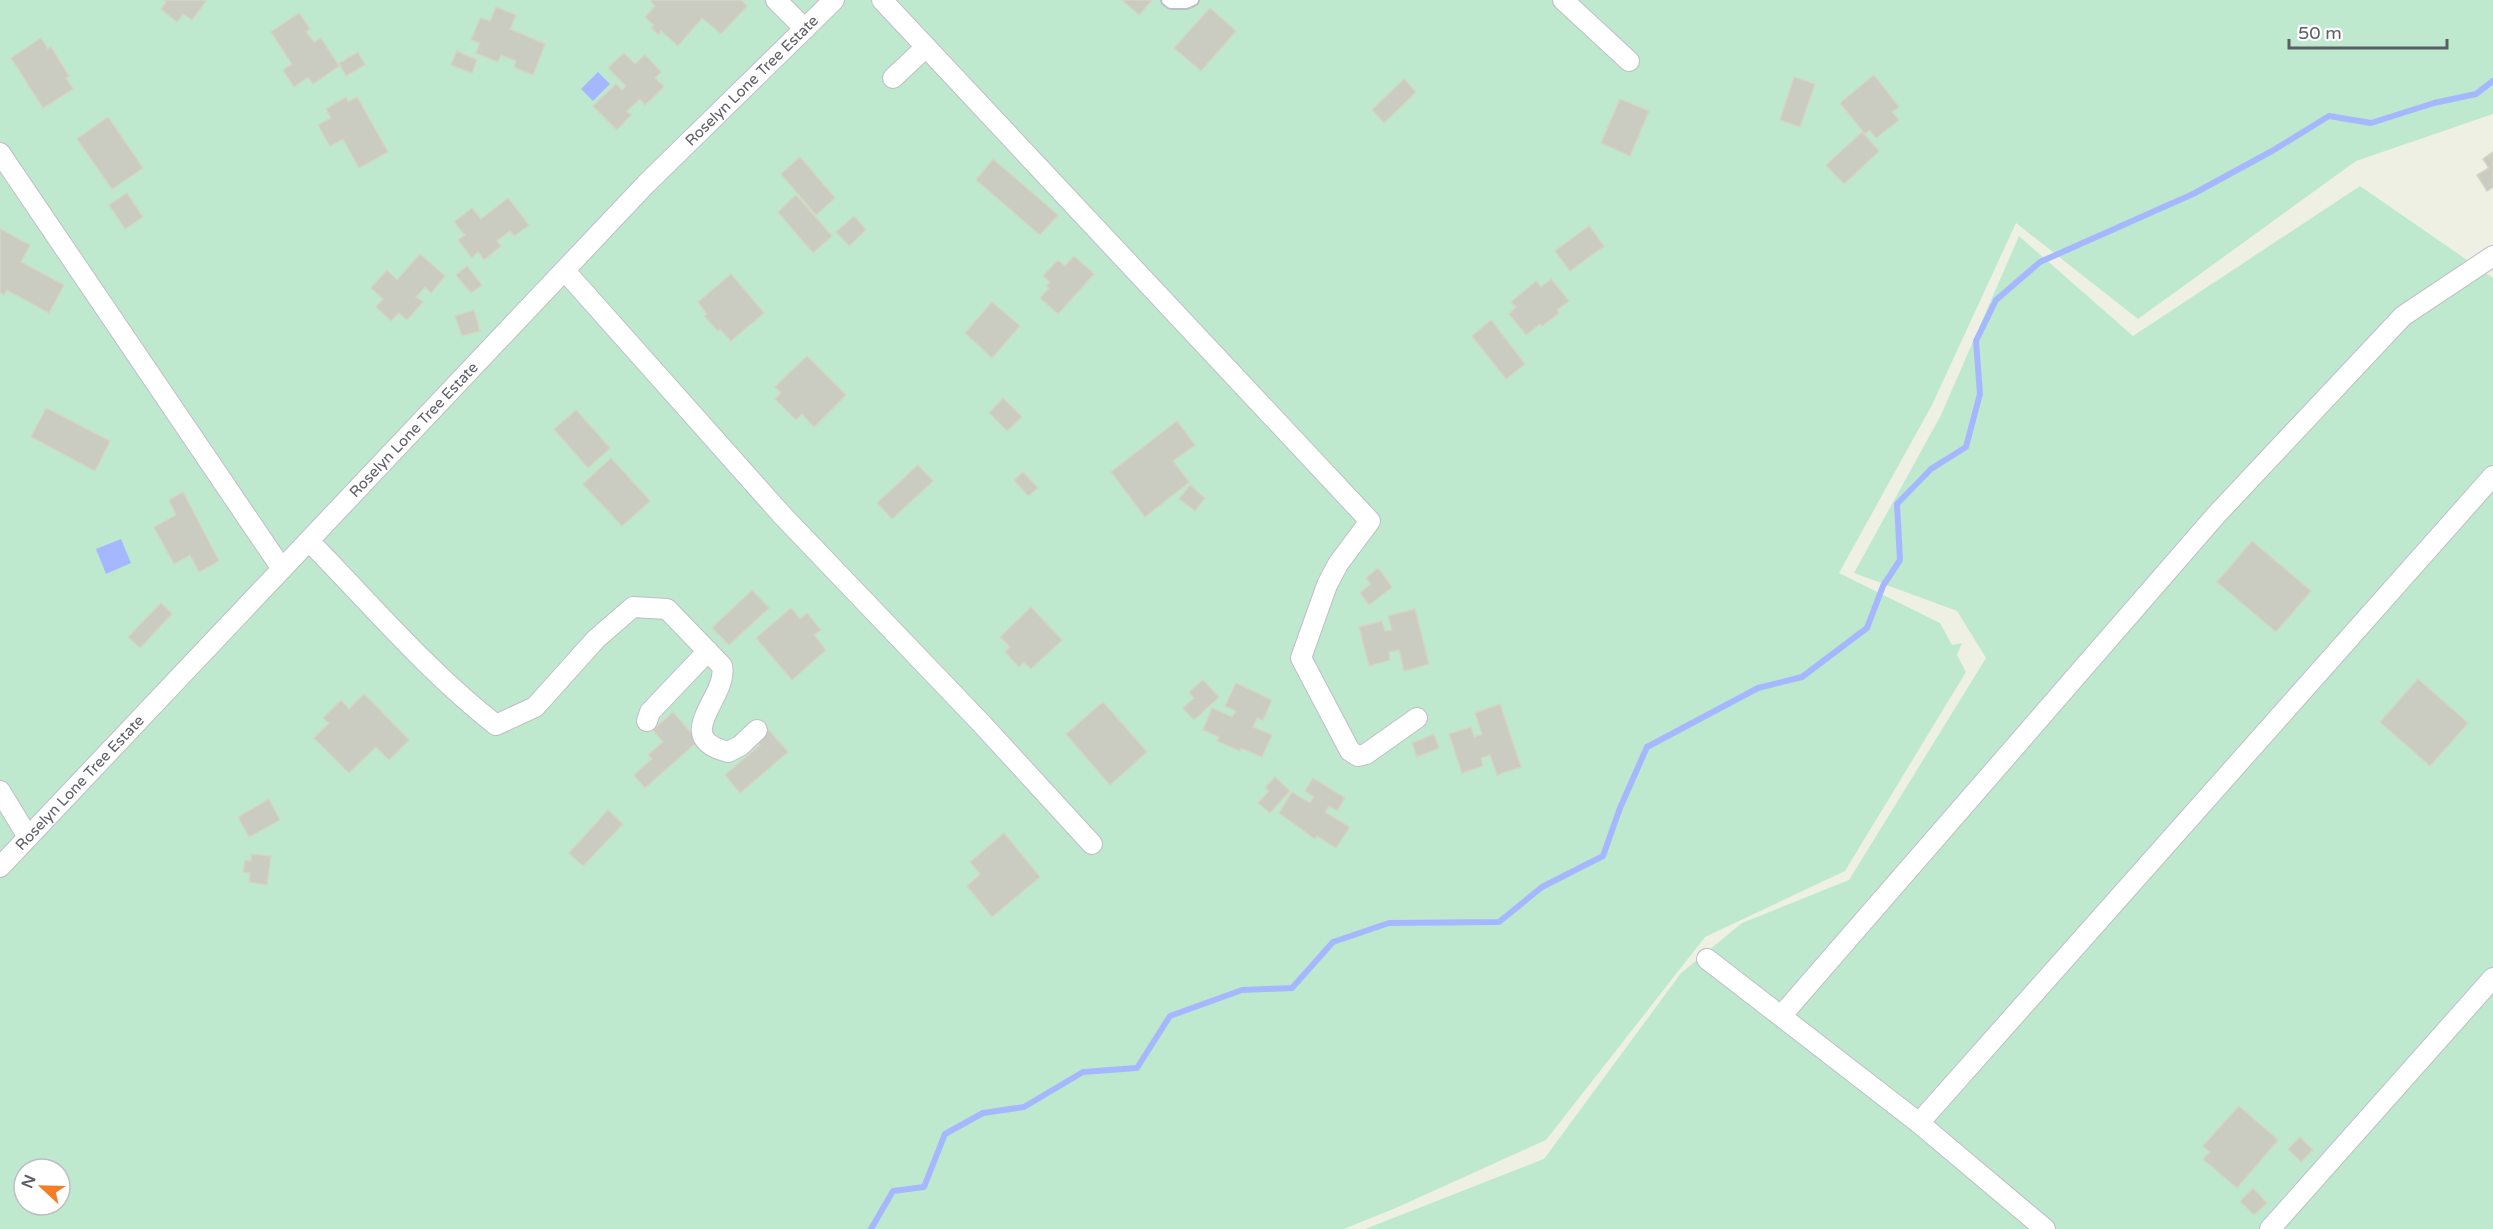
<svg xmlns="http://www.w3.org/2000/svg" width="2493" height="1229" viewBox="0 0 2493 1229" font-family="'Varela Round',sans-serif">
<style>
.green{fill:#bfe9ce;fill-rule:evenodd}
.water{fill:#a5b8ff}
.lines{fill:none;stroke-linecap:round;stroke-linejoin:round}
.stream{stroke:#a5b8ff;stroke-width:6}
.building{fill:#cacbc1;stroke:#d4d5c2;stroke-width:1.5}
.lane-casing{stroke:#bebfc6;stroke-width:14}
.street-casing{stroke:#bebfc6;stroke-width:22}
.lane{stroke:#fff;stroke-width:10}
.street{stroke:#fff;stroke-width:20}
.labels{text-anchor:middle;stroke-width:4.5;stroke-linejoin:round;paint-order:stroke}
.street-label{font-size:15px;fill:#5c5d66;stroke:#fff}
</style>
<rect width="100%" height="100%" fill="#eef0e4"/>
<g class="green">
<path d="M0,0h2493v114l-137,47 -218,158 -122,-96 -84,182 -93,168 101,50 12,22 10,-2 -5,12 9,17 -121,199 -140,66 -159,203 -148,67 -54,22h-1344zM24,1169h36v36h-36z"/>
<polygon points="2360,186 2493,278 2493,1229 1365,1229 1544,1159 1681,973 1742,923 1849,880 1986,658 1957,611 1854,573 1941,415 2019,236 2133,336"/>
</g>
<g class="water">
<polygon points="598,72 610,84 593,101 581,89"/>
<polygon points="121,539 131,563 106,574 96,549"/>
</g>
<g class="lines">
<polyline class="stream" points="871,1229 893,1191 924,1187 945,1134 983,1113 1024,1107 1083,1072 1137,1068 1170,1016 1242,990 1292,988 1333,942 1389,923 1499,922 1542,887 1603,856 1620,808 1647,747 1758,688 1802,677 1867,628 1883,586 1900,560 1897,504 1931,469 1966,447 1980,394 1976,341 1996,300 2040,262 2193,194 2272,151 2329,116 2371,123 2434,103 2476,94 2493,81"/>
</g>
<g class="building">
<polygon points="164,0 205,0 206,1 192,20 183,14 177,22 161,9 166,2"/>
<polygon points="652,0 741,0 747,6 721,34 702,18 678,46 661,31 659,35 651,28 654,25 645,17 655,6 651,2"/>
<polygon points="1122,0 1152,0 1139,15"/>
<polygon points="496,7 516,15 510,29 545,44 533,75 514,67 516,61 501,55 498,62 476,53 480,43 471,40 480,18 490,21"/>
<polygon points="1210,8 1236,31 1201,71 1174,48"/>
<polygon points="299,13 310,29 306,32 314,42 321,38 339,66 313,84 308,77 294,87 283,70 292,64 271,32"/>
<polygon points="41,38 48,49 51,47 69,76 66,78 73,89 43,108 11,58"/>
<polygon points="457,51 477,60 472,73 451,65"/>
<polygon points="358,52 365,65 346,76 339,63"/>
<polygon points="624,53 635,64 645,55 661,72 655,78 664,87 645,105 640,99 627,111 631,115 617,130 593,106 616,84 622,90 626,86 608,68"/>
<polygon points="1874,75 1899,107 1892,112 1899,120 1876,138 1870,130 1865,134 1840,103"/>
<polygon points="1794,77 1815,84 1800,127 1780,120"/>
<polygon points="1404,79 1416,92 1384,123 1372,110"/>
<polygon points="346,97 348,102 357,97 388,152 359,168 343,139 330,146 318,125 331,118 326,109"/>
<polygon points="1620,99 1649,111 1630,156 1601,143"/>
<polygon points="108,117 143,168 112,189 77,139"/>
<polygon points="1862,132 1879,151 1844,184 1826,165"/>
<polygon points="2493,152 2493,187 2487,191 2477,175 2489,168 2483,159"/>
<polygon points="800,157 835,198 816,215 781,174"/>
<polygon points="993,159 1058,215 1040,235 976,180"/>
<polygon points="127,193 143,217 125,229 109,205"/>
<polygon points="796,195 832,236 813,253 778,212"/>
<polygon points="508,198 529,225 514,236 510,231 497,241 501,246 484,260 478,252 472,258 458,240 465,235 454,222 472,208 481,219"/>
<polygon points="854,216 866,230 849,246 836,232"/>
<polygon points="1589,226 1604,246 1570,271 1555,251"/>
<polygon points="0,229 30,245 21,262 64,285 49,313 7,290 4,295 0,292"/>
<polygon points="420,254 445,276 431,293 425,287 416,297 423,302 407,320 399,313 391,321 376,307 383,299 371,288 387,270 397,280"/>
<polygon points="1074,256 1094,274 1058,314 1040,298 1049,288 1046,286 1050,282 1043,276 1058,260 1065,266"/>
<polygon points="467,266 482,285 471,293 456,275"/>
<polygon points="731,274 764,313 731,341 720,329 718,331 704,316 707,314 698,302"/>
<polygon points="1551,279 1569,301 1557,310 1559,313 1542,326 1540,324 1526,335 1509,314 1516,307 1511,302 1536,281 1541,287"/>
<polygon points="992,302 1020,326 992,358 965,333"/>
<polygon points="474,310 480,331 462,336 455,316"/>
<polygon points="1491,320 1525,364 1506,379 1472,336"/>
<polygon points="807,356 846,395 814,427 802,414 796,420 775,399 781,393 775,387"/>
<polygon points="1003,398 1022,417 1007,431 989,413"/>
<polygon points="46,408 110,441 95,471 31,437"/>
<polygon points="576,410 610,448 588,468 554,429"/>
<polygon points="1177,421 1195,445 1173,461 1189,482 1145,517 1111,472"/>
<polygon points="611,458 650,501 622,526 583,484"/>
<polygon points="918,465 933,481 892,519 877,503"/>
<polygon points="1023,472 1038,488 1028,496 1014,480"/>
<polygon points="1190,485 1205,498 1195,511 1179,499"/>
<polygon points="183,492 219,561 199,572 190,555 174,564 154,527 176,515 169,500"/>
<polygon points="2252,541 2311,591 2276,632 2217,582"/>
<polygon points="1378,568 1392,587 1369,605 1360,593 1371,584 1366,578"/>
<polygon points="752,590 769,608 729,645 712,628"/>
<polygon points="161,603 172,614 140,648 128,637"/>
<polygon points="1031,607 1062,640 1031,669 1024,662 1019,667 1005,652 1010,647 1000,637"/>
<polygon points="791,608 800,619 807,613 821,630 814,635 826,650 792,680 756,638"/>
<polygon points="1415,609 1429,664 1404,671 1399,650 1389,652 1390,660 1369,666 1359,627 1382,621 1385,631 1392,630 1388,616"/>
<polygon points="2418,679 2468,723 2430,766 2380,722"/>
<polygon points="1203,680 1219,697 1194,720 1183,708 1194,698 1189,692"/>
<polygon points="1236,683 1272,700 1263,720 1257,718 1253,727 1272,735 1262,757 1241,748 1240,751 1217,741 1219,737 1203,730 1212,708 1232,717 1236,711 1225,706"/>
<polygon points="364,694 409,740 389,760 376,747 349,773 314,738 329,723 323,718 341,700 349,709"/>
<polygon points="1103,702 1147,752 1110,785 1066,734"/>
<polygon points="1500,704 1521,767 1497,775 1490,755 1481,758 1483,766 1462,773 1449,734 1471,727 1474,737 1482,734 1475,713"/>
<polygon points="673,712 698,741 645,788 634,775 652,759 648,755 663,742 653,730"/>
<polygon points="767,728 788,752 740,793 725,775 760,745 754,738"/>
<polygon points="1434,734 1439,748 1417,757 1412,743"/>
<polygon points="1275,777 1290,791 1270,813 1258,803 1269,791 1265,788"/>
<polygon points="1313,778 1345,798 1337,811 1329,806 1325,812 1350,827 1336,848 1317,836 1315,839 1279,813 1292,792 1310,803 1314,797 1305,791"/>
<polygon points="269,799 280,820 249,837 238,817"/>
<polygon points="608,810 623,824 583,866 569,853"/>
<polygon points="1004,833 1040,877 992,917 967,886 980,874 970,862"/>
<polygon points="252,854 271,856 267,885 249,882 250,873 243,872 245,860 251,861"/>
<polygon points="2239,1106 2278,1140 2237,1188 2203,1159 2210,1152 2203,1146"/>
<polygon points="2300,1137 2313,1150 2301,1162 2288,1149"/>
<polygon points="2253,1188 2267,1203 2254,1215 2240,1201"/>
</g>
<g class="lines">
<defs>
<polyline id="lane" points="1167,0 1171,3 1186,3 1193,0"/>
<g id="street">
<polyline points="776,0 805,29"/>
<polyline points="882,0 1370,521 1338,564 1327,585 1301,658 1350,751 1358,756 1366,754 1417,718"/>
<polyline points="1563,0 1629,61"/>
<polyline points="893,78 926,47"/>
<polyline points="0,153 282,569"/>
<polyline points="565,271 782,515 981,723 1092,844"/>
<path d="M309,541c61,62 118,130 187,184l39,-18 61,-68 37,-32 34,2 55,57c7,31 -53,71 6,86l12,-6 17,-16"/>
<polyline points="647,721 650,712 708,651"/>
<polyline points="0,791 28,837"/>
<path id="s1" d="M0,867l646,-683 188,-184"/>
<polyline points="1707,959 1919,1123 2045,1229"/>
<polyline points="1782,1015 2217,514 2403,316 2493,256"/>
<polyline points="1919,1123 2493,476"/>
<polyline points="2270,1229 2493,978"/>
</g>
</defs>
<use href="#lane" class="lane-casing"/>
<use href="#street" class="street-casing"/>
<use href="#lane" class="lane"/>
<use href="#street" class="street"/>
</g>
<g class="labels">
<g class="street-label">
<text dy="5" stroke="none"><textPath href="#s1" startOffset="1088">Roselyn Lone Tree Estate</textPath></text>
<text dy="5" stroke="none"><textPath href="#s1" startOffset="602">Roselyn Lone Tree Estate</textPath></text>
<text dy="5" stroke="none"><textPath href="#s1" startOffset="116">Roselyn Lone Tree Estate</textPath></text>
</g>
</g>
<g transform="translate(42 1187) rotate(292)"><circle r="28" fill="#ffffff" stroke="#bebec2" stroke-width="1.5"/>
<path d="M0-4.5L10 22L0 15L-10 22Z" fill="#f57e25"/>
<text y="-9" font-size="16" font-weight="bold" text-anchor="middle" fill="#5c5d66">N</text>
</g>
<path d="M2289 39v9h158v-9" fill="none" stroke="#5c5d66" stroke-width="3"/>
<text x="2298" y="39" font-size="18" fill="#5c5d66" stroke="#ffffff" stroke-width="4.5" paint-order="stroke">50 m</text>
</svg>
